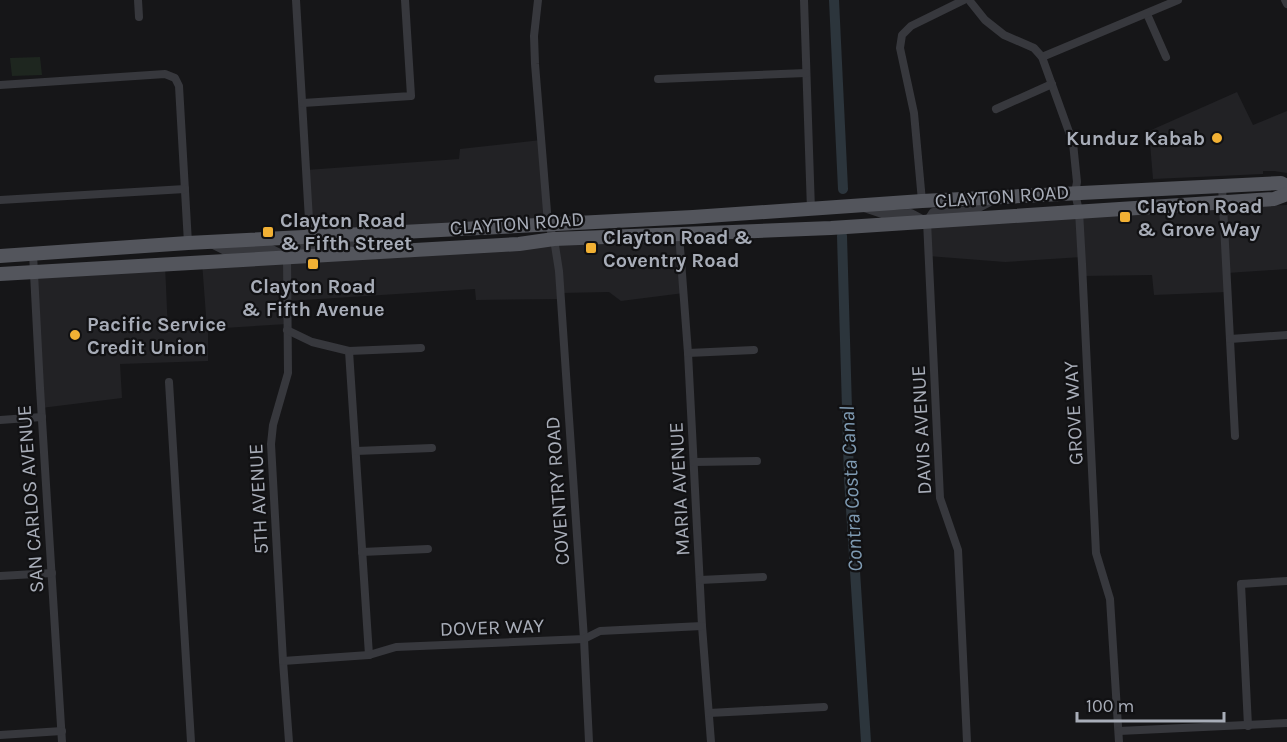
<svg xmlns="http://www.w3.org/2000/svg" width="1287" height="742" viewBox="0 0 1287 742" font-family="Karla,sans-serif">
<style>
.built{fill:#222225}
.green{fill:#1e261f}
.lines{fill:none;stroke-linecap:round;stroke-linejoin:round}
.canal{stroke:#2c353c;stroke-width:10}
.minor{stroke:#37383d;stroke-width:8}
.primary{stroke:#53555c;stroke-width:14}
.poi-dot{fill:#f2b134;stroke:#111113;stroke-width:2}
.labels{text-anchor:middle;stroke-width:4.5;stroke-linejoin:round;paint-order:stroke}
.poi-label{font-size:20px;font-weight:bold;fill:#a8adb8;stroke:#111113;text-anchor:start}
.street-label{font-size:20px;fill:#a8adb8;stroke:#111113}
.water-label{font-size:21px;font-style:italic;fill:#7f9bb3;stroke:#111113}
</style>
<rect width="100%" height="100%" fill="#161618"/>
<g class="built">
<polygon points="1237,92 1253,125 1287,111 1287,173 1274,171 1263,171 1263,174 1153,179 1149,131"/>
<polygon points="541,140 548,224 310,237 306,170 459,159 460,149"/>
<polygon points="1287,205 1287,269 1227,273 1227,292 1154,295 1152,275 1083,276 1082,257 1005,262 928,256 927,221"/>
<polygon points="679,234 684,293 621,301 609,292 561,293 561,299 476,300 475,289 288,301 287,324 208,329 208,361 120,364 122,398 41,408 33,273 165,264 168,332 207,329 202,262"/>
</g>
<polygon class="green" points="40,57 42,75 12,76 10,58"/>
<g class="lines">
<g class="canal">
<polyline points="834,0 843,189"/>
<polyline points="842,236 849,478 866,742"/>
</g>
<g class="minor">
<polyline points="138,0 139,17"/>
<polyline points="296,0 310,237"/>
<polyline points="538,0 534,36 535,64 548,224 554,239 559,271 584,639 589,742"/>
<polyline points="804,0 811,210"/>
<polyline points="969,0 985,20 1004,35 1034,48 1042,57 1073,143 1077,182 1075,193 1079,211 1082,264 1096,553 1110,599 1119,742"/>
<polyline points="1285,0 1287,4"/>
<polyline points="1147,14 1166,57"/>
<polyline points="1042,57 1178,0"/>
<polyline points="658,79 806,73"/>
<polyline points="0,85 165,74 175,78 179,86 188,243"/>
<polyline points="303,103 411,96 405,0"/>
<polyline points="996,109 1052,84"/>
<polyline points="1222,186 1235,436"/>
<polyline points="0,200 185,189"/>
<polyline points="922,201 914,113 900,48 902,35 911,26 964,0"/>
<polyline points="864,208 882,214 911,213 926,221"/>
<polyline points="927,221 940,498 958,550 967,742"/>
<polyline points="927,221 933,212 975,210 994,200"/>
<polyline points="679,234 688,353 702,626 711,742"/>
<polyline points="211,244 225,251 272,249 284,255"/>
<polyline points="33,254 40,388 62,742"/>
<polyline points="287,257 288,373 273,425 271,444 283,661 289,742"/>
<polyline points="288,257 299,247 349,244 365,236"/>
<polyline points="287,330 312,342 349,351 421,348"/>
<polyline points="1230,339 1287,335"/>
<polyline points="349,351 369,655"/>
<polyline points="688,353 754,350"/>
<polyline points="169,382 191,742"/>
<polyline points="0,420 42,417"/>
<polyline points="356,451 432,448"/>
<polyline points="694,462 757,461"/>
<polyline points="362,552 428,549"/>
<polyline points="0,576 52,573"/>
<polyline points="700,580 763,577"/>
<polyline points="283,661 369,655 396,647 584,639 600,631 702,626"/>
<polyline points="709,713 824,707"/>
<polyline points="1248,726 1241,584 1287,581"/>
<polyline points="1119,731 1287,723"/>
<polyline points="0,735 62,731"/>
</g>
<g class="primary">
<polyline points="0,256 188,243 693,217 922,201 1281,183 1287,186"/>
<polyline points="0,274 519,244 554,239 831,228 1274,199 1287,194"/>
</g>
</g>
<g class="poi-dot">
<circle cx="1217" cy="138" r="6"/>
<rect x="1119" y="211" width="12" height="12" rx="3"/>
<rect x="262" y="226" width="12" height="12" rx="3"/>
<rect x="585" y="242" width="12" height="12" rx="3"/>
<rect x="307" y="258" width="12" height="12" rx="3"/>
<circle cx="75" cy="335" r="6"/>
</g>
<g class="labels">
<g class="poi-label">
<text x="1205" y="145" text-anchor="end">Kunduz Kabab</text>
<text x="1137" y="213">Clayton Road<tspan x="1137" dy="23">&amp; Grove Way</tspan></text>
<text x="280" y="227">Clayton Road<tspan x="280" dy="23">&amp; Fifth Street</tspan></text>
<text x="603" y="244">Clayton Road &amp;<tspan x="603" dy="23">Coventry Road</tspan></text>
<text x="313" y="293" text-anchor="middle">Clayton Road<tspan x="313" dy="23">&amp; Fifth Avenue</tspan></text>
<text x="87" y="331">Pacific Service<tspan x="87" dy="23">Credit Union</tspan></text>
</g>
<g class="street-label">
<text transform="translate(1002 196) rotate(-4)" y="7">CLAYTON ROAD</text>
<text transform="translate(517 223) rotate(-4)" y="7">CLAYTON ROAD</text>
<text transform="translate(1073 413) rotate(-93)" y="7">GROVE WAY</text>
<text transform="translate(921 430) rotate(-93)" y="7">DAVIS AVENUE</text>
<text transform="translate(679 489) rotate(-93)" y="7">MARIA AVENUE</text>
<text transform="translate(557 491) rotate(-94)" y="7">COVENTRY ROAD</text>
<text transform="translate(30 499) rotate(-94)" y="7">SAN CARLOS AVENUE</text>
<text transform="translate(258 499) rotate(-93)" y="7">5TH AVENUE</text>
<text transform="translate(492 627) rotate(-2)" y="7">DOVER WAY</text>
</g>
<g class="water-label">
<text transform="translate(851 489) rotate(-93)" y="7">Contra Costa Canal</text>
</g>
</g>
<path d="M1077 712v9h147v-9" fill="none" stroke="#a8adb8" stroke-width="3"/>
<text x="1086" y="712" font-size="18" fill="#a8adb8" stroke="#111113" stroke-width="4.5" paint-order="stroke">100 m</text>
</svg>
